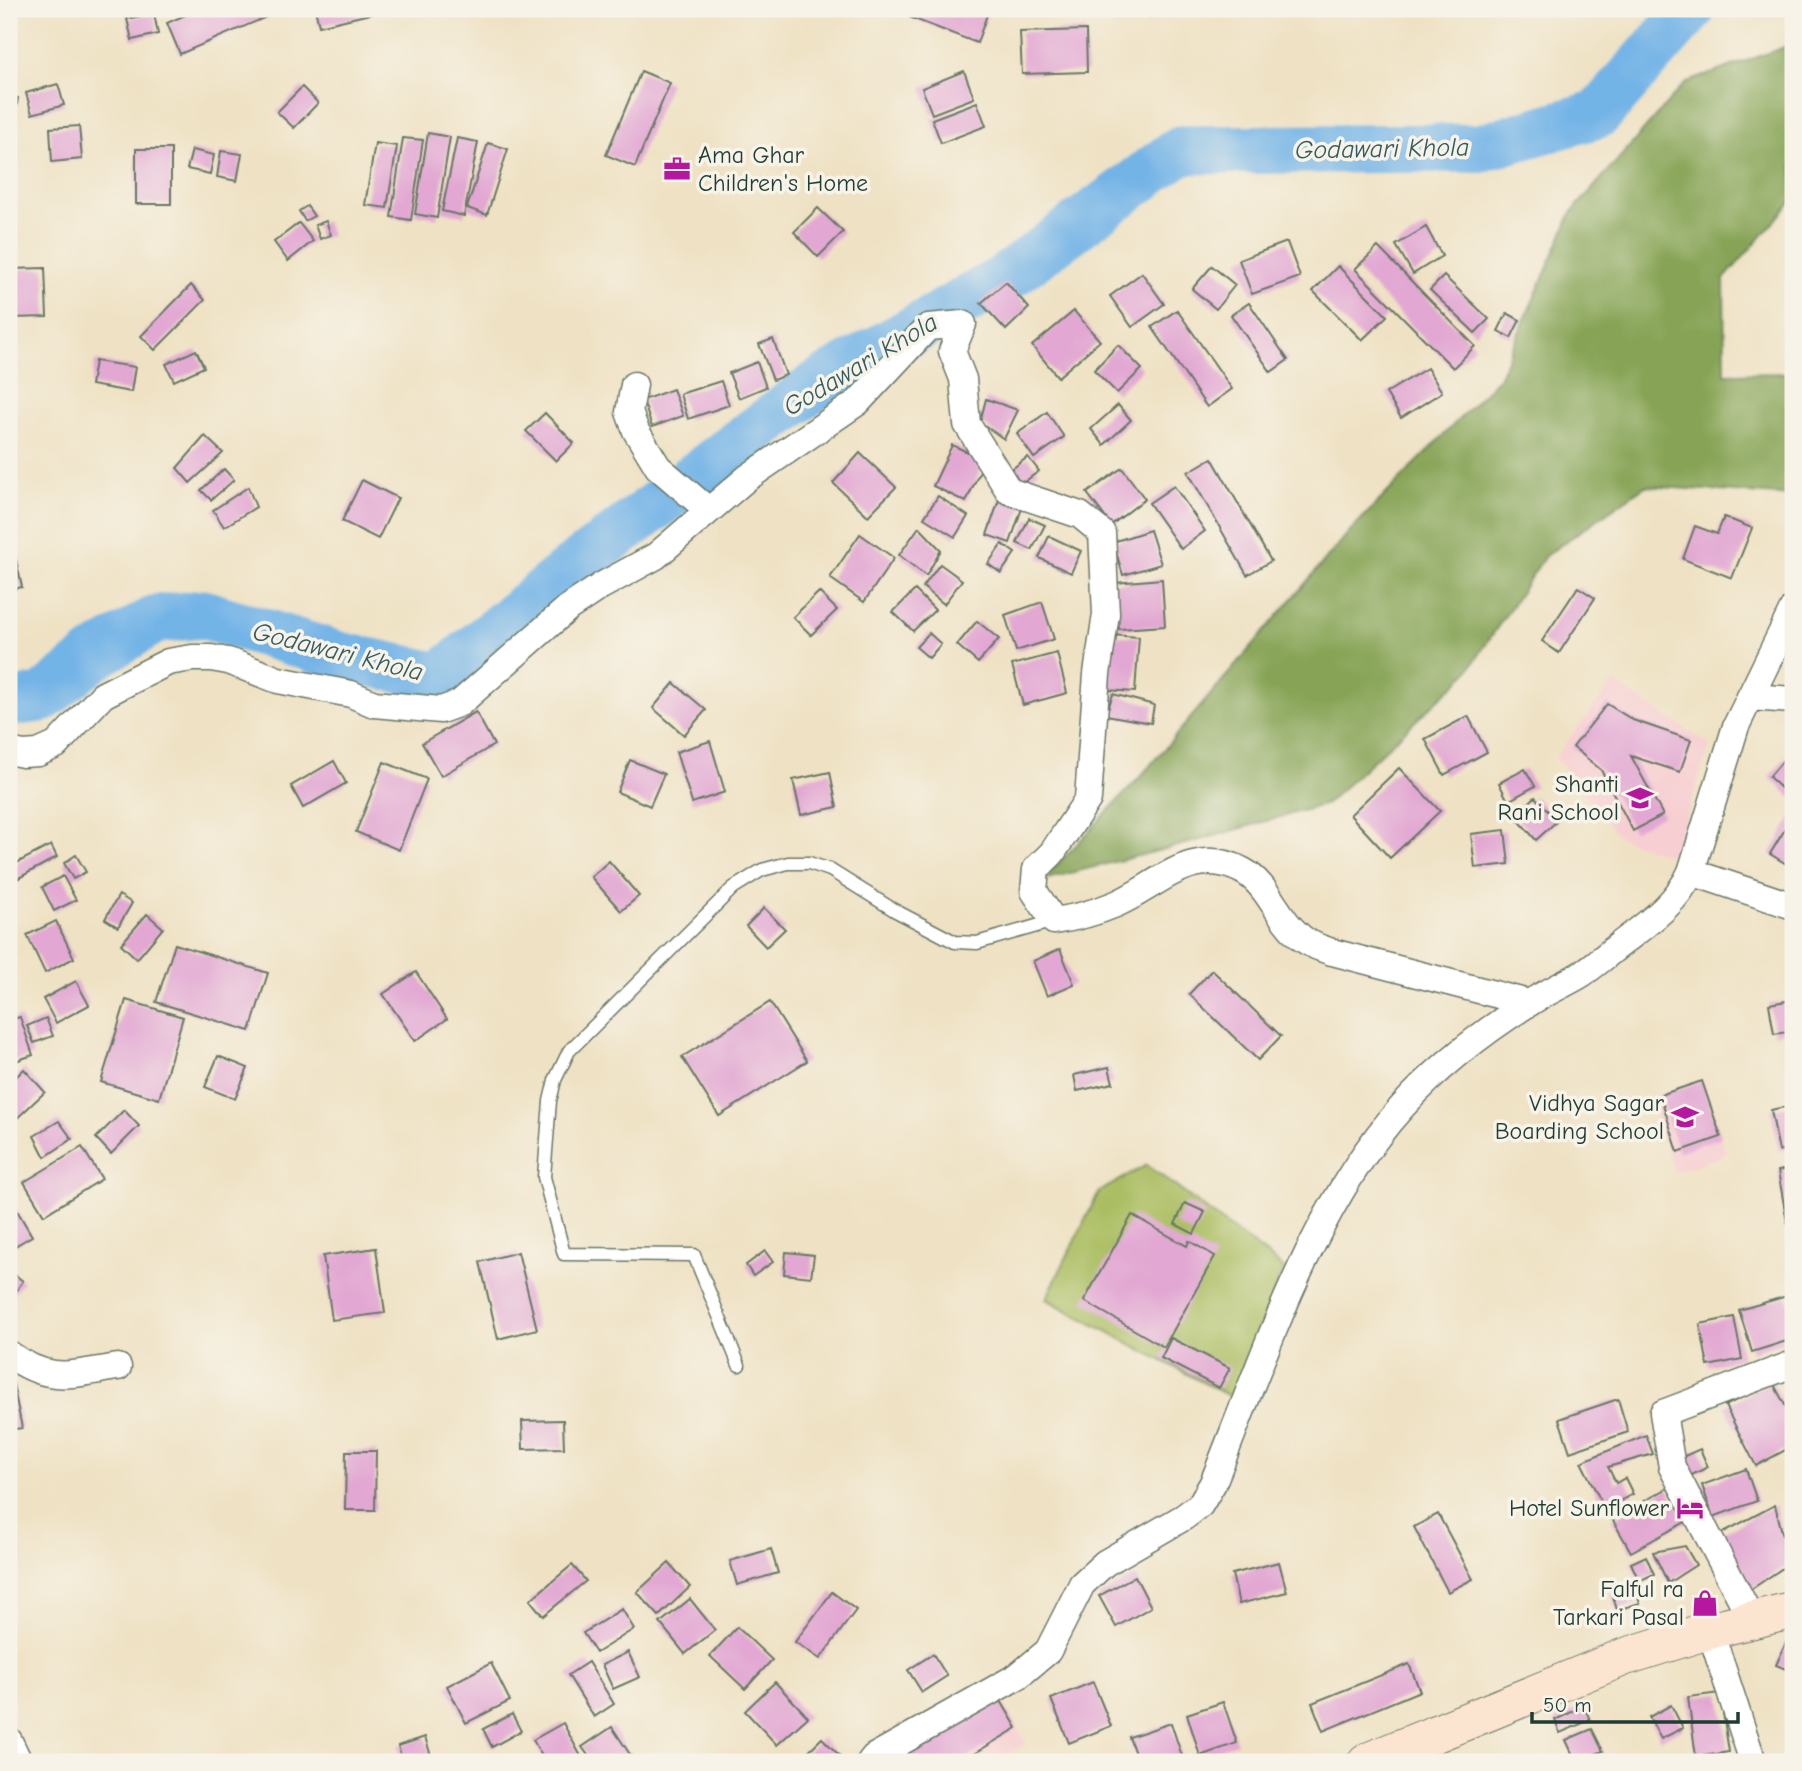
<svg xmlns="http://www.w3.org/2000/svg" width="1802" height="1771" viewBox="0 0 1802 1771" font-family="'Comic Neue',sans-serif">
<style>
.built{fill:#f7cfd2}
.green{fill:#aabd61;stroke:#647d4a;stroke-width:2}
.forest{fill:#87a457;stroke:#537046;stroke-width:2}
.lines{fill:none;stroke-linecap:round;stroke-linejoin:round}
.river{stroke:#73b4e7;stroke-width:49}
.building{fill:#e2a8d3}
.lane-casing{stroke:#687766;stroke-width:15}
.street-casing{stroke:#687766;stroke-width:29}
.secondary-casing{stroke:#687766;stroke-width:39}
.lane{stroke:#fff;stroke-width:12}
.street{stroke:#fff;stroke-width:26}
.secondary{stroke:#fce5d0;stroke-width:37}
.labels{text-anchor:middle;stroke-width:7;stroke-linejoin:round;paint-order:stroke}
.poi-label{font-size:24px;fill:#1f3d34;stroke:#f7f3e8;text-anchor:end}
.water-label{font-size:26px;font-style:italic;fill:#345b61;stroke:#f7f3e8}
</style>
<rect width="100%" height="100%" fill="#f7f3e8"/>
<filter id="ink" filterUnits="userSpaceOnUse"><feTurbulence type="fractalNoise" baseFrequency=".0143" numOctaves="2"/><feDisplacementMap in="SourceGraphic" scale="14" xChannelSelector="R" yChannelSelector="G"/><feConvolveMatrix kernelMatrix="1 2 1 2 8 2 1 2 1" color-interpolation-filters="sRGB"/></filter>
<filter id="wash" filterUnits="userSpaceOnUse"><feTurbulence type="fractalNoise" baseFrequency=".00686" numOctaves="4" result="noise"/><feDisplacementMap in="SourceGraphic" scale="28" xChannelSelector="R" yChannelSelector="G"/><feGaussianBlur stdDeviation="1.57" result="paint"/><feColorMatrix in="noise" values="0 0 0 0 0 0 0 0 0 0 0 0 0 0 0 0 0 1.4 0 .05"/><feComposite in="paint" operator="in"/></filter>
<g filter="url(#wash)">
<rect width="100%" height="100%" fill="#efe2c4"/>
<g class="built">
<polygon points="1613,682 1710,745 1673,857 1620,838 1555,757"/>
<polygon points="1702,1081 1726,1155 1674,1172 1650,1098"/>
<polygon points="1017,1728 1027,1744 999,1758 996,1762 883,1762"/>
</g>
<polygon class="green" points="1147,1165 1284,1268 1231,1397 1046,1299 1099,1192"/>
<polygon class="forest" points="1793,39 1793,200 1724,279 1725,374 1793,373 1793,496 1645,486 1545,556 1466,674 1326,804 1193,842 1043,880 1142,775 1350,531 1499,378 1572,212 1685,83 1785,47"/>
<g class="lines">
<polyline class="river" points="9,702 42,698 93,657 156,619 203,614 339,656 440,677 570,570 821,382 1004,279 1180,150 1479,148 1598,114 1691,9"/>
</g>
<g id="blocks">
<g class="building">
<polygon points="199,9 285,9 180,54 167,23"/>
<polygon points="315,9 387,9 387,10 319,26"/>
<polygon points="912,9 989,9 977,43 909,17"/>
<polygon points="1135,9 1154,9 1150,17"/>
<polygon points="154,13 158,34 132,40 127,19"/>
<polygon points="1086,30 1087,72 1022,74 1020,32"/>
<polygon points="641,71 670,83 635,167 606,155"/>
<polygon points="964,71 974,98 932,114 922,88"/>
<polygon points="58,84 64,105 32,114 26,93"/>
<polygon points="302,87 318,103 294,128 277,112"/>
<polygon points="9,97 18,98 15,116 9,115"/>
<polygon points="977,102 986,126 941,143 932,119"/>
<polygon points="79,126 82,159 52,162 50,128"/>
<polygon points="428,133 450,137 437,218 415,214"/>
<polygon points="403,138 423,140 411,220 391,217"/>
<polygon points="457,138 478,142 464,216 442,211"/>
<polygon points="375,143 397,146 387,208 365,205"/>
<polygon points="488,143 508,149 487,215 467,208"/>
<rect x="136" y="149" width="35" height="55"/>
<polygon points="192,150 214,155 210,174 187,169"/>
<polygon points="221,151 242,154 237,181 217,177"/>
<polygon points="307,206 314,216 305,221 299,211"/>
<polygon points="818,208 843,232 818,257 794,232"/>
<polygon points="326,221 331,235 320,239 315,225"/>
<polygon points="299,223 313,241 288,261 274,242"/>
<polygon points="1426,227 1442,256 1413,274 1396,245"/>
<polygon points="1287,242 1300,277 1252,294 1239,260"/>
<polygon points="1378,247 1475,346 1453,368 1355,269"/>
<polygon points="1212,266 1235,285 1216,309 1192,289"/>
<polygon points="1338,266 1387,316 1362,340 1313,291"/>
<polygon points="45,268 47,317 10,318 9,269"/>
<polygon points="1142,273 1164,304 1132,327 1110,296"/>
<polygon points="1444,276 1489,319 1475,333 1430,290"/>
<polygon points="1006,282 1029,308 1006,330 981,303"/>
<polygon points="191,285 205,300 155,350 141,336"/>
<polygon points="1249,303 1288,360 1271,372 1231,315"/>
<polygon points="1177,310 1232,389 1207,407 1152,327"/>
<polygon points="1074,311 1100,341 1058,377 1032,346"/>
<polygon points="1507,313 1520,320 1511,338 1498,331"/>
<polygon points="773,339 786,375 773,380 759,344"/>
<polygon points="1118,345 1142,369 1117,393 1094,370"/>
<polygon points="196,350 204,367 174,381 166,364"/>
<polygon points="95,361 135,367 131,392 91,385"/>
<polygon points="757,362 766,387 739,398 729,373"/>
<polygon points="1427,368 1442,392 1401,418 1386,393"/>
<polygon points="721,381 729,405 688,419 680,394"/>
<polygon points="673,389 683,416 652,427 643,400"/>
<polygon points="986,399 1018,410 1004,439 980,422"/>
<polygon points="1118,405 1131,420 1104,445 1091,429"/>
<polygon points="1047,412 1064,437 1034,458 1017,434"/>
<polygon points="545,413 574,443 556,461 526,431"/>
<polygon points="205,436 223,453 190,483 177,468"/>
<polygon points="952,445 985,460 966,502 933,486"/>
<polygon points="860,453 896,487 868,516 833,483"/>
<polygon points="1028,457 1039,471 1016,488 1005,474"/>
<polygon points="1212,458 1271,561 1247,575 1188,472"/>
<polygon points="1122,468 1145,499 1111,525 1087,493"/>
<polygon points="224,469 234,480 211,500 201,490"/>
<polygon points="362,480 398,498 378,539 342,521"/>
<polygon points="1174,486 1205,531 1181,549 1149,503"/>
<polygon points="248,487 256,507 224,527 213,510"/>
<polygon points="938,496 968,516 955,537 924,518"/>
<polygon points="1000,497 1023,505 1010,543 987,535"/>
<polygon points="1724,517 1752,528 1732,578 1683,559 1695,526 1717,534"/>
<polygon points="1029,518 1045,525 1032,550 1017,543"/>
<polygon points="919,527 941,550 926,576 899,555"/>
<polygon points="1150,530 1161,564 1123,575 1113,542"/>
<polygon points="860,534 894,558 864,602 830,578"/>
<polygon points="1049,536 1081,551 1071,573 1039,558"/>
<polygon points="1002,544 1015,553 1001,573 988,564"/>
<polygon points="15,555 22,587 9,590 9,557"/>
<polygon points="940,564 962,580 944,604 923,587"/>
<polygon points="1162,579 1165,626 1119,629 1115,583"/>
<polygon points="1578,587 1595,598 1559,653 1542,641"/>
<polygon points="915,590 935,610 913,631 893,612"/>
<polygon points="819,592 837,610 811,635 793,617"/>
<polygon points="1042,602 1054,639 1016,651 1005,615"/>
<polygon points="977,621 999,639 978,663 957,645"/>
<polygon points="929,633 941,644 929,658 916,647"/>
<polygon points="1111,635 1139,637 1135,692 1107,690"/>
<polygon points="1057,653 1067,693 1023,705 1012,665"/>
<polygon points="674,683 706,710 684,735 653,708"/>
<polygon points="1113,694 1154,705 1151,723 1106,715"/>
<polygon points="1607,704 1633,720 1691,740 1680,772 1631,756 1663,815 1633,831 1601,770 1573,747"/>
<polygon points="476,712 494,745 441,776 422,743"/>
<polygon points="1468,716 1487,752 1444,775 1425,739"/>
<polygon points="710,741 725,792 692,803 676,752"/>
<polygon points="1793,749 1793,799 1769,777"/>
<polygon points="630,760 664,774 650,806 617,792"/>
<polygon points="334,761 346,783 303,808 291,786"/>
<polygon points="384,762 427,779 399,850 356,832"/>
<polygon points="1399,768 1440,811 1390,858 1350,815"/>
<polygon points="1525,769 1535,786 1508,801 1499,783"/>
<polygon points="830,772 837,807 801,815 793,780"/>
<polygon points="1535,797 1557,821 1536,840 1515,816"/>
<polygon points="1793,816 1793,868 1770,854"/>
<polygon points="1505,830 1509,864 1475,868 1471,834"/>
<polygon points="51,845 57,857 15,880 9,867"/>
<polygon points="76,855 86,872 73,879 64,863"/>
<polygon points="609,861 639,896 621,911 591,877"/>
<polygon points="63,876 76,900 54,911 42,887"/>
<polygon points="119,895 132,903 118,927 105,919"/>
<polygon points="764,908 785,929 766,947 746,926"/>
<polygon points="147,914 163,928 137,959 121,944"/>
<polygon points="56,921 74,958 45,973 27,935"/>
<polygon points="175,944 268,973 250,1031 156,1002"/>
<polygon points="1060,949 1074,984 1047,996 1033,961"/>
<polygon points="1212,970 1281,1036 1258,1060 1189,994"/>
<polygon points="416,972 447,1019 415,1041 383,994"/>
<polygon points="76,981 89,1005 56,1023 43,999"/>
<polygon points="126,1000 183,1017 159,1099 101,1082"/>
<polygon points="1793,1000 1793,1031 1774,1034 1769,1004"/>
<polygon points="770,1002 807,1061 719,1116 682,1057"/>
<polygon points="20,1017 33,1055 9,1063 9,1020"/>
<polygon points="46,1018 53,1036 34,1043 27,1026"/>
<polygon points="218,1056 248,1068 235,1099 205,1087"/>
<polygon points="1109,1067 1113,1083 1077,1091 1074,1075"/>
<polygon points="24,1069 45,1092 12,1123 9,1119 9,1084"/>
<polygon points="1702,1081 1721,1137 1678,1152 1660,1095"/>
<polygon points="1793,1105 1793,1148 1779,1151 1771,1110"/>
<polygon points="124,1110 139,1126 111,1154 96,1138"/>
<polygon points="59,1121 72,1139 45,1157 34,1136"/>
<polygon points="82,1147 102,1179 44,1215 24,1182"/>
<polygon points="1793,1168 1793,1221 1787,1222 1778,1171"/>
<polygon points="1185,1203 1205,1212 1194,1234 1175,1224"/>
<polygon points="15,1207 32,1236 10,1249 9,1211"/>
<polygon points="1132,1215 1187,1246 1189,1241 1215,1256 1164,1347 1084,1301"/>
<polygon points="376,1248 385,1313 332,1320 323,1256"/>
<polygon points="765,1251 773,1262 753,1276 746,1265"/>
<polygon points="518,1252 537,1329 498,1339 480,1262"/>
<polygon points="786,1252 814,1255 811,1277 784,1274"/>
<polygon points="9,1271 23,1281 9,1301"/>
<polygon points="1787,1296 1793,1317 1793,1339 1752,1352 1739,1310"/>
<polygon points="1734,1317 1742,1359 1708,1366 1700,1324"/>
<polygon points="1171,1338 1230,1368 1219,1388 1161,1358"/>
<polygon points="9,1379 12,1379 22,1428 9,1430"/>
<polygon points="1772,1381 1793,1420 1793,1446 1756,1466 1725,1406"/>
<polygon points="1618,1399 1628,1432 1570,1452 1559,1419"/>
<polygon points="563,1420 564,1448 523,1449 522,1421"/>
<polygon points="1646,1435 1653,1454 1608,1467 1616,1483 1625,1478 1633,1494 1605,1509 1581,1462"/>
<polygon points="1700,1449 1708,1467 1688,1477 1680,1458"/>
<polygon points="346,1451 376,1451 375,1510 345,1510"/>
<polygon points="1746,1469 1757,1501 1713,1517 1702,1485"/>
<polygon points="1668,1488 1687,1521 1631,1552 1612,1519"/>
<polygon points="1775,1505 1790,1563 1747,1592 1718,1535"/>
<polygon points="1438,1514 1473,1579 1448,1592 1414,1527"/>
<polygon points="1685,1546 1696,1565 1668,1583 1653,1552"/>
<polygon points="771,1549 778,1573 737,1585 730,1561"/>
<polygon points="1646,1556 1654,1574 1639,1581 1631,1563"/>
<polygon points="1279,1562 1287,1592 1239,1604 1232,1574"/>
<polygon points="669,1563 690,1587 659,1616 637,1592"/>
<polygon points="572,1565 586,1581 543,1616 530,1600"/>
<polygon points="1135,1576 1151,1607 1116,1627 1099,1596"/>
<polygon points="1633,1583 1640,1603 1617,1610 1611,1589"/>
<polygon points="832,1592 856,1610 820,1659 795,1642"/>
<polygon points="690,1599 715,1630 685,1654 660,1623"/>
<polygon points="622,1609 634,1629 596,1653 583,1633"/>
<polygon points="737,1627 772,1660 745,1689 710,1656"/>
<polygon points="1791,1632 1793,1634 1793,1672 1776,1665"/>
<polygon points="628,1652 640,1677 613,1689 602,1665"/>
<polygon points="933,1654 947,1676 922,1692 908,1670"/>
<polygon points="588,1662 614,1704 594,1717 568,1675"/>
<polygon points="491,1663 510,1701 466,1723 447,1686"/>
<polygon points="1409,1664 1420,1691 1323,1731 1312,1703"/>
<polygon points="775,1682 808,1717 777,1745 745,1711"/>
<polygon points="1093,1682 1111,1726 1069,1743 1051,1699"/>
<polygon points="1720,1693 1729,1752 1696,1757 1688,1697"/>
<polygon points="997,1694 1017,1728 960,1762 883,1762"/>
<polygon points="1223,1702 1237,1743 1200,1756 1187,1714"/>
<polygon points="1671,1705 1683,1728 1661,1739 1649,1717"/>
<polygon points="1584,1706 1590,1720 1560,1733 1555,1720"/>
<polygon points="512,1714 521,1731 492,1747 483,1729"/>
<polygon points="563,1723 584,1762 545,1762 533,1740"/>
<polygon points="1171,1723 1183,1759 1173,1762 1138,1762 1129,1737"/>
<polygon points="612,1727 635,1762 593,1762 582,1747"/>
<polygon points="1592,1729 1603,1751 1576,1762 1566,1740"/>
<polygon points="425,1737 433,1762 403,1762 398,1746"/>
<polygon points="822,1738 844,1760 842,1762 797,1762"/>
</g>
</g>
</g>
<g filter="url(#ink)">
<use href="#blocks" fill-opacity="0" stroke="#687766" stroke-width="2"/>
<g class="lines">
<defs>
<polyline id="lane" points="739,1365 694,1255 564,1254 544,1177 550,1101 555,1080 569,1051 733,888 762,870 788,863 809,863 830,870 894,910 955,942 977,943 1054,921"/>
<g id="street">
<polyline points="634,385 629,412 636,431 658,467 708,510"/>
<polyline points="1750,697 1793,700"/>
<path d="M9,751l14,3 15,-1 18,-8 47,-50 65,-33 24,-4h19l17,3 50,19 73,14 23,10 67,6 19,-7 108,-95 33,-22 55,-30 91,-78 111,-76 70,-75 35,-3 -11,27 11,28 4,45 42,67 71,24 22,18 4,81 -9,60 -9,125 -36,54 -16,16 -2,22 20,30c21,-3 43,-9 62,-17 42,-18 77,-61 127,-33 24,13 33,43 52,61 10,11 23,15 37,20l197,51"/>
<polyline points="1691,872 1793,906"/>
<path d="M9,1354c41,30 62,20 109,13"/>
<polyline points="1752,1620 1672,1467 1663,1413 1793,1364"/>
<polyline points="1710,1630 1753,1762"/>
<polyline points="9,1741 19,1762"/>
<path d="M870,1762l4,-5 144,-81 30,-25 34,-67 23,-21 79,-46 16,-12 13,-22c50,-123 99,-277 189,-376 37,-41 81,-75 127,-104 16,-10 34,-18 51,-28 13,-8 25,-19 38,-29 28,-22 58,-41 73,-74l45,-146 57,-117"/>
</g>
<polyline id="secondary" points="1366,1762 1624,1657 1710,1630 1793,1610"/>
</defs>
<use href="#lane" class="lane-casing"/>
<use href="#street" class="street-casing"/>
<use href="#secondary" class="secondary-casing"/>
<use href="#lane" class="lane"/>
<use href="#street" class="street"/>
<use href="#secondary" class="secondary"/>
</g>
</g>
<defs>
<symbol id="office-bare" viewBox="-9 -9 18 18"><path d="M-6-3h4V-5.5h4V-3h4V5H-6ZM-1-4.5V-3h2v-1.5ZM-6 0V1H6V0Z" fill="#b5179e" stroke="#f7f3e8" stroke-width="2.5" paint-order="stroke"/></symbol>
<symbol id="school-bare" viewBox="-9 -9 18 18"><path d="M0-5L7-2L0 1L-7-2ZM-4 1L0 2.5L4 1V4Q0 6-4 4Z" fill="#b5179e" stroke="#f7f3e8" stroke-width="2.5" paint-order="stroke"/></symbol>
<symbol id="hotel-bare" viewBox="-9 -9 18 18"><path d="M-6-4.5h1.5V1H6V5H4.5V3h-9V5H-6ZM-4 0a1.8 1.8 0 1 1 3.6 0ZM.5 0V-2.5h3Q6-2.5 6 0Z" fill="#b5179e" stroke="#f7f3e8" stroke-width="2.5" paint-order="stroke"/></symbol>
<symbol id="shop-bare" viewBox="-9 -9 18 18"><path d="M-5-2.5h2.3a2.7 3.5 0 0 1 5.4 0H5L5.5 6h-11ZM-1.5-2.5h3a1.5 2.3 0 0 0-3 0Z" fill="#b5179e" stroke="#f7f3e8" stroke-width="2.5" paint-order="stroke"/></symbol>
</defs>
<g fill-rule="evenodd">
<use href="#office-bare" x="658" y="150" width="38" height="38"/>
<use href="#school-bare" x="1621" y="779" width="38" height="38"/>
<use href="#school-bare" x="1666" y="1098" width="38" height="38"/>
<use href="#hotel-bare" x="1671" y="1489" width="38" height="38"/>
<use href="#shop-bare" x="1686" y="1584" width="38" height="38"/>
</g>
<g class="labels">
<g class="poi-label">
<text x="698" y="163" text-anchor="start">Ama Ghar<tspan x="698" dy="28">Children's Home</tspan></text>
<text x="1619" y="792">Shanti<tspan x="1619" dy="28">Rani School</tspan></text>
<text x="1664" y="1111">Vidhya Sagar<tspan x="1664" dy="28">Boarding School</tspan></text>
<text x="1669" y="1516">Hotel Sunflower</text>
<text x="1684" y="1597">Falful ra<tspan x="1684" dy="28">Tarkari Pasal</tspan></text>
</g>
<g class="water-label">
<text transform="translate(1382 148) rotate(-1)" y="9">Godawari Khola</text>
<text transform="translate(860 364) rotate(-31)" y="9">Godawari Khola</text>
<text transform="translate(338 651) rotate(14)" y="9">Godawari Khola</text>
</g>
</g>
<rect width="1802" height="1771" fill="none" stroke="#f7f3e8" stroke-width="35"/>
<path d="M1532 1712v10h206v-10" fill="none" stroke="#1f3d34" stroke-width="3.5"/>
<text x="1543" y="1712" font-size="21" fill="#1f3d34" stroke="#f7f3e8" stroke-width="5" paint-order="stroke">50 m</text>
</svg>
